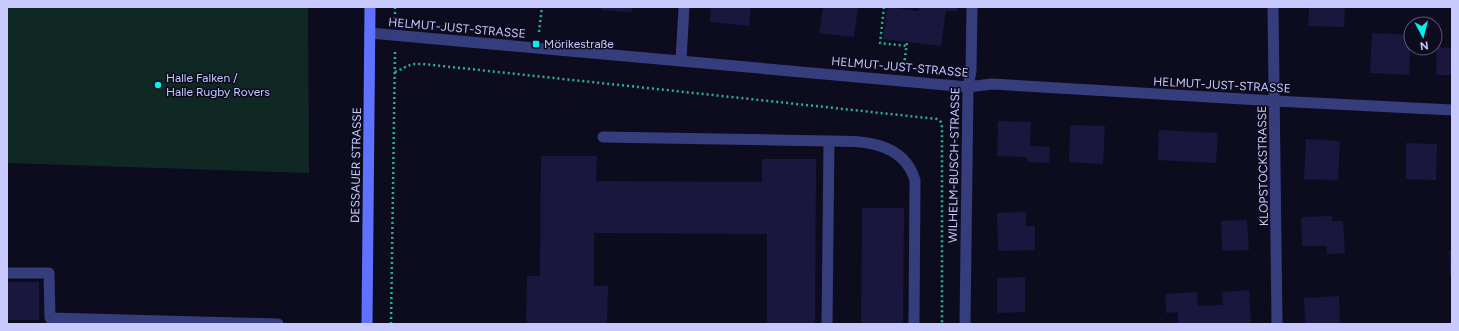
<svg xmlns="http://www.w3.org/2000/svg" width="1459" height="331" viewBox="0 0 1459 331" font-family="Figtree,sans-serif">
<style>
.green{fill:#0f2823}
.building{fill:#1a173f}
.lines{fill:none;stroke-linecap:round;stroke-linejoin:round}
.path{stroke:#2cb095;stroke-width:2.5;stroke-dasharray:2 3;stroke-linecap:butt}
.service{stroke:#363d7d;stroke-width:11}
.minor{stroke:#363d7d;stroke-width:11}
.tertiary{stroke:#363d7d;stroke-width:11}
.secondary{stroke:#5f71ff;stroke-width:11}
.poi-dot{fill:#00f3ea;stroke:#0c0c1e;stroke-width:1.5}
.labels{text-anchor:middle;stroke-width:3;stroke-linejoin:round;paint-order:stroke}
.street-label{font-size:12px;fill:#c8c9ff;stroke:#0c0c1e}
.poi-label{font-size:12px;fill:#c8c9ff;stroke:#0c0c1e;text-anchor:start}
</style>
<rect width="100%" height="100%" fill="#0c0c1e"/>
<polygon class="green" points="7,7 308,7 309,173 7,163"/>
<g class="building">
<polygon points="602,7 632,7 632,12 601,10"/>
<polygon points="711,7 751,7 749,26 710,22"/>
<polygon points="823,7 858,7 854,37 819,33"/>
<polygon points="887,7 919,11 919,7 957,7 957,11 946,11 941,46 883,39"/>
<polygon points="1309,7 1345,7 1344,27 1308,26"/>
<polygon points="1372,33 1411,35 1409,75 1370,73"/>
<polygon points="1437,47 1452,48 1452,75 1436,75"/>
<polygon points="998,121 1031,122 1030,146 1050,147 1049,163 1027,162 1027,157 997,156"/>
<polygon points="1070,125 1105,126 1103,164 1069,162"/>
<polygon points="1159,130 1218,133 1216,163 1158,160"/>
<polygon points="1306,139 1340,141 1338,180 1304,179"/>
<polygon points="1406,143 1437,144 1436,180 1406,179"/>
<polygon points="541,156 597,156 596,181 762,182 762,159 816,159 815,324 767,324 767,234 594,233 594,286 608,286 607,324 526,324 527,276 540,276"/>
<polygon points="862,208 904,208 903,324 861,324"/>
<polygon points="1026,212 1026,226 1035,226 1035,250 998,251 997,213"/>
<polygon points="1332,216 1332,221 1343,221 1345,253 1327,254 1327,246 1302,246 1301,217"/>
<polygon points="1247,220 1249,250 1222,251 1221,221"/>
<polygon points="1449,250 1452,250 1452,275 1450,276"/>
<polygon points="1025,277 1025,312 997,313 997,278"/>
<rect x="7" y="282" width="32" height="38"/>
<polygon points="1249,290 1251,324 1178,324 1178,312 1166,313 1165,294 1197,292 1198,306 1223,305 1222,292"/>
<polygon points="1339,296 1340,324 1305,324 1304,298"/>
</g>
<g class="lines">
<g class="path">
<polyline points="395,7 395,20"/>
<polyline points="884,7 880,43 907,46"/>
<polyline points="539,32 542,7"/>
<polyline points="904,65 907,42"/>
<polyline points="395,72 412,64 423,64 937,119 941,122 942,127 942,324"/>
<polyline points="391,324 395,51"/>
</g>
<g class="service">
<polyline points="603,137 829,141 827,324"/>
<path d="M829,141c33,0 74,0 86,39l-1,144"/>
<polyline points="7,273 49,273 50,318 278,324"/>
</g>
<g class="minor">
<polyline points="972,7 971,71 968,87 992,84 1275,101 1452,110"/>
<polyline points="1273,7 1277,324"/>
<polyline points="681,60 684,7"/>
</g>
<polyline class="tertiary" points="370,33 968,87 965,324"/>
<polyline class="secondary" points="367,324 370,7"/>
</g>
<g class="poi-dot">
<rect x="532" y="40" width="8" height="8" rx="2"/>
<circle cx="158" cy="85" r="4"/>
</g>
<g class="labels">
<g class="street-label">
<text transform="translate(457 28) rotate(5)" y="4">HELMUT-JUST-STRASSE</text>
<text transform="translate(900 67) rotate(5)" y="4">HELMUT-JUST-STRASSE</text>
<text transform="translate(1222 85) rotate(3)" y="4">HELMUT-JUST-STRASSE</text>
<text transform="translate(356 165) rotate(-89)" y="4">DESSAUER STRASSE</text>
<text transform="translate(954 165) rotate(-89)" y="4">WILHELM-BUSCH-STRASSE</text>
<text transform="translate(1263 166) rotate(-91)" y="4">KLOPSTOCKSTRASSE</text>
</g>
<g class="poi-label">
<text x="544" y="48">Mörikestraße</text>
<text x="166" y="82">Halle Falken /<tspan x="166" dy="14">Halle Rugby Rovers</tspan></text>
</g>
</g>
<rect width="1459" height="331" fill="none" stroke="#c8c9ff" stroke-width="16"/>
<g transform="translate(1423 36) rotate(173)"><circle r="19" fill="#0c0c1e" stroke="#575878"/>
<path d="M0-3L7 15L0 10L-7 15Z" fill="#00f3ea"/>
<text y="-6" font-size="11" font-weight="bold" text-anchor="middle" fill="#c8c9ff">N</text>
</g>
</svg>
